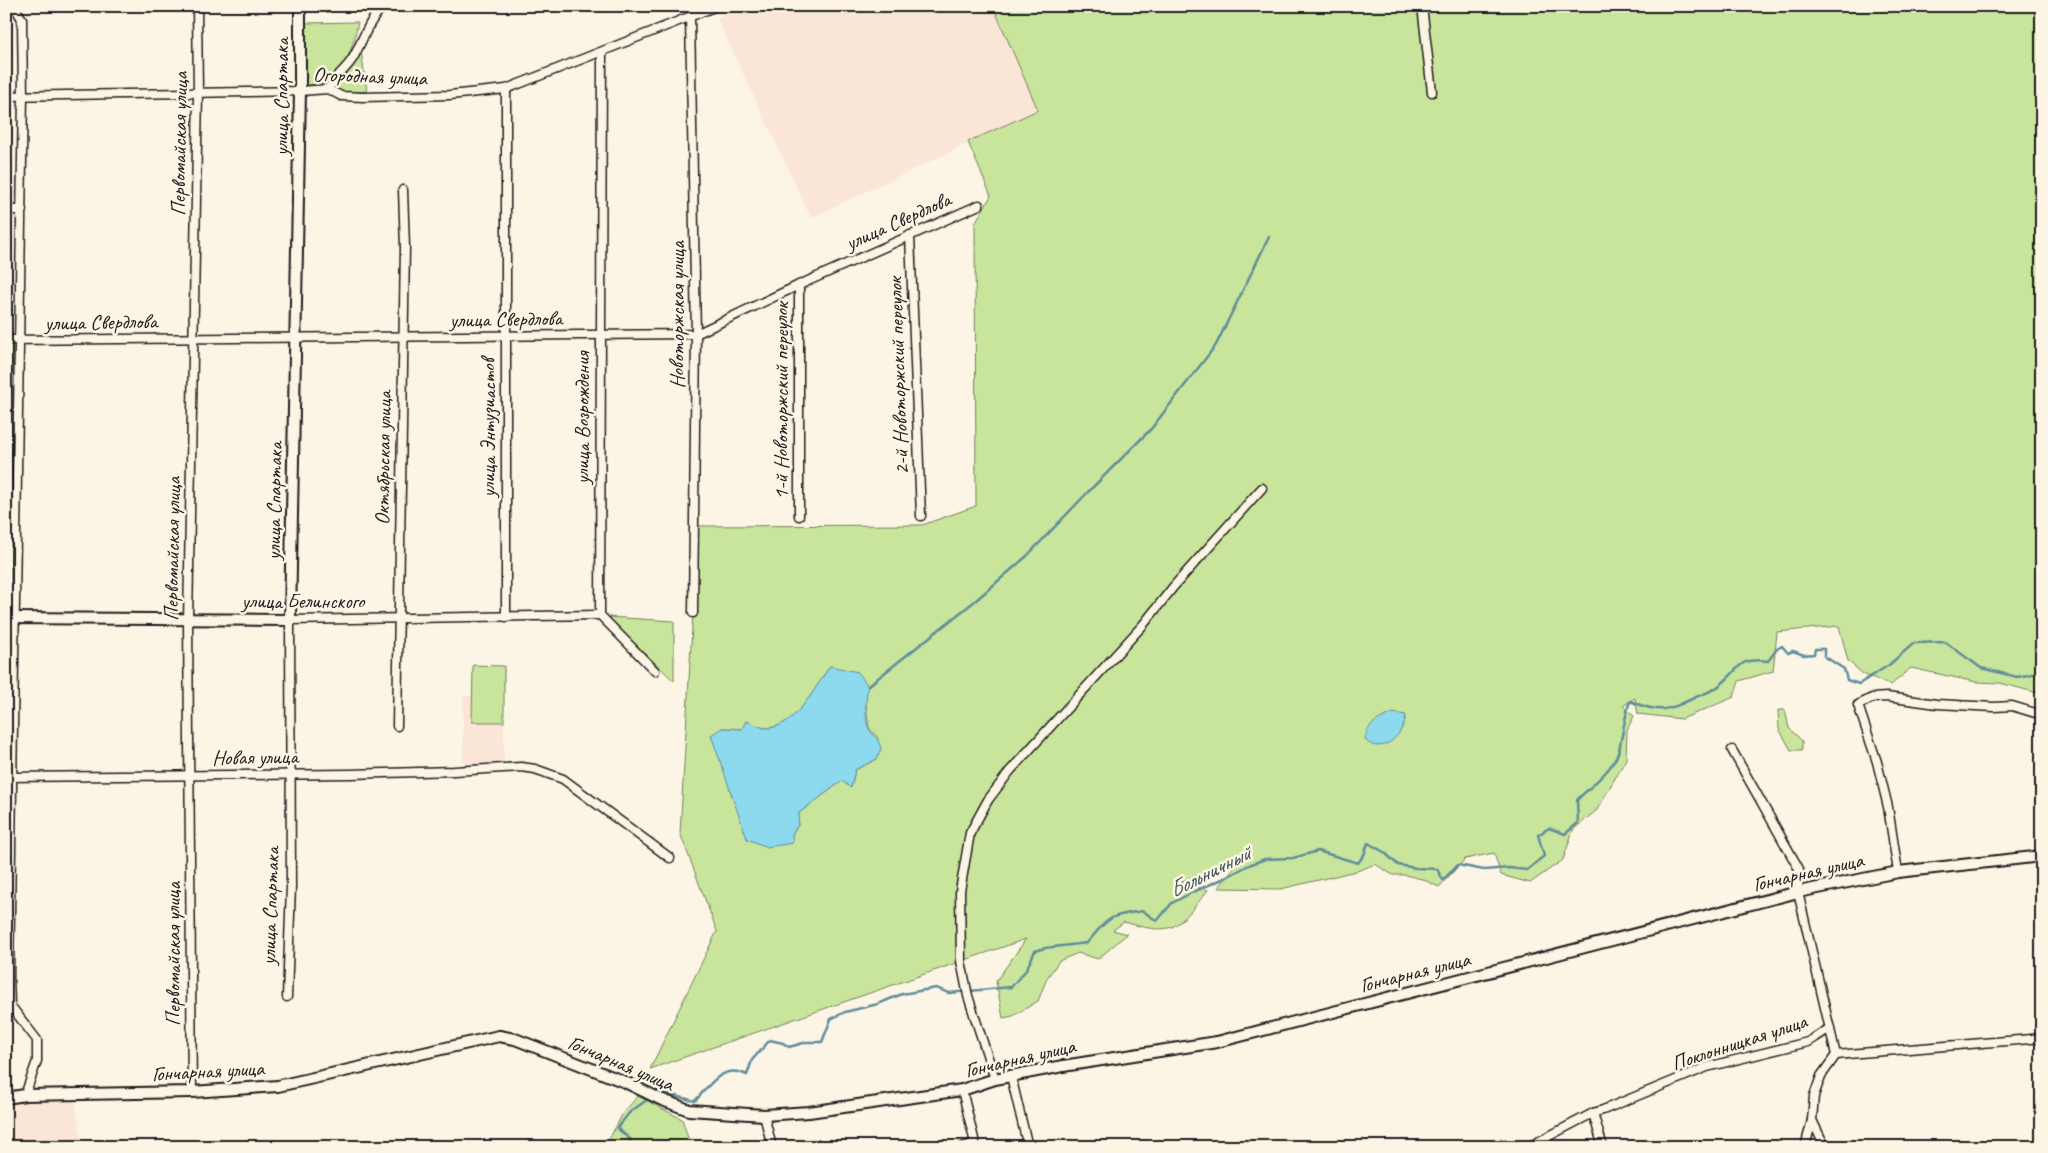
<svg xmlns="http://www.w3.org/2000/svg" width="2048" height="1153" viewBox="0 0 2048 1153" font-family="Caveat,sans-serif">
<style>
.built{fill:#fbe5d6}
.green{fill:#c9e59c;stroke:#72805c;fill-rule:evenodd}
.water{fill:#8dd9ee;stroke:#608d9a}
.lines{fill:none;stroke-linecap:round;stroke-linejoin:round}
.stream{stroke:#608d9a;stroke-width:2.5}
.minor-casing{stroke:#1c1c1c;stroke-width:11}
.tertiary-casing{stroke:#1c1c1c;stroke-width:14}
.minor{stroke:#fcf5e5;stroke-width:8}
.tertiary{stroke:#fcf5e5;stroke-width:10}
.labels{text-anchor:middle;stroke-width:5;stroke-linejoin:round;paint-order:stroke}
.street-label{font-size:21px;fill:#1c1c1c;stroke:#fcf5e5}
.water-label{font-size:22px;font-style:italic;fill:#3e555b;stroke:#fcf5e5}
</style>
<rect width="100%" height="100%" fill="#fcf5e5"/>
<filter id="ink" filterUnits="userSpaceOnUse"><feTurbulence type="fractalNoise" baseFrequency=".02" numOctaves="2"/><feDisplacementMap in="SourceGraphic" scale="10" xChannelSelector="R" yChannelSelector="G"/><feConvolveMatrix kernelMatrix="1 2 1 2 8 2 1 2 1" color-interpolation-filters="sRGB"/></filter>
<g filter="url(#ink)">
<g class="built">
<polygon points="743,6 993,6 1038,110 811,218 717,18"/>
<polygon points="463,696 472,696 472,722 504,722 504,764 463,764"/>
<polygon points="25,1099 75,1099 82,1147 6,1147 6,1101"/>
</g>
<g class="green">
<path d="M993,6h1049v688l-42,-11 -24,-1 -65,-14 -20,17 -28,-11 -15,-13 -9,-35 -62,6 -4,39 -34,10 -5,16 -52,22 -44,-5 -3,-16 -12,8 11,10 -7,14 -1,29 -29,51 -24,20 -10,30 -33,23 -29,-8 -7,-22 -29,6 -26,28 -17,-8 -17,-4h-12l-18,-11 -15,6 -79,19 -63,-1 23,-28 -60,22 27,8c-8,10 -24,32 -36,37 -15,5 -33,-1 -48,-5l-11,8 14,4 -29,25 -20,-6 -19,8 -12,17 -9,23 -25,15 -10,2 -7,-37 30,-42 -376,130 67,-138 -37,-98 18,-307 224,-1 54,-19 -1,-283 16,-27 -23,-54 70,-32zM830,666l38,20 -3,12 4,30 9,10 -1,21 -22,11 -4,17 -9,-6 -43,32 -1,12 -6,9 -70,-106 20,1 4,-8c6,2 13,6 19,7 31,1 50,-41 65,-62z"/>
<path d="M358,22c-5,28 -16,61 -50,63l-5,-4 2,-58z"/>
<polygon points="361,51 367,91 340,94 335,91 334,86 350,69"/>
<polygon points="6,345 13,345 11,610 6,609"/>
<polygon points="607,617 674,621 674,681"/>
<polygon points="473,665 504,666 504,722 472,722"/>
<polygon points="1778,710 1785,710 1789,728 1802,741 1802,750 1791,750 1779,729"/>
<polygon points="638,1096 682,1119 691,1147 601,1147 607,1143 623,1113"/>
</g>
<g class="water">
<path d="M830,666l28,6 10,14c-2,10 -4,34 1,43 6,10 9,7 12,20l-4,10 -22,11 -4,18 -9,-7 -43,32 -1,12 -6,9 1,9 -26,4 -20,-8 -36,-104 11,-7 20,1 4,-8c6,2 13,6 19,7 30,1 50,-41 65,-62z"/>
<path d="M1393,713l13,2c-2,19 -23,42 -41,25 2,-17 14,-21 28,-27z"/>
</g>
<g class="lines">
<g class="stream">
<polyline points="868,686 975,601 1027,556 1088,492 1151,429 1216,345 1269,237"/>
<path d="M656,1094l4,-2 35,9c15,-16 27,-38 52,-26l5,-15 18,-20 13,3 6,4 18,-5h15l9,-23 14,-7 33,-8 24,-10 34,-6 13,5 62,-6 15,-17 9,-19 10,-3 42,-5c23,-27 21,-27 56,-32l14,10 15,-18 21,-11 34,-15 22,-12 16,-6 28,-1 25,-7 40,12 6,-8 4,-12 16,9 14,13 18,3 21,1 6,11 15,-15 26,5 25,-2 18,2 17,-14 -6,-21 11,-7 16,6 13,-11 -1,-23c12,-12 36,-31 41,-47 5,-17 6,-35 12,-52 30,13 37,10 66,-4 8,-3 17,-6 24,-12 21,-16 16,-28 48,-24l9,-12 5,-3 6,7 5,-2 11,4 10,-1 1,-5h9v7l20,13 3,11 12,4 30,-19 25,-22 31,-1 36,26 36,9 25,-5"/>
<polyline points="627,1147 631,1140 617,1128 630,1112 651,1097"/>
</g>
<defs>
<g id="minor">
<polyline points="14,6 22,19 23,96 9,976 10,1005 37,1040 37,1061 25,1095"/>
<polyline points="1422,6 1432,92"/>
<polyline points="690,18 696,334 693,613"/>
<polyline points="602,53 600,615 655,671"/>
<path d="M328,89c6,-12 18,-19 25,-31 10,-18 15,-36 30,-52"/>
<polyline points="6,96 300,91 328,89 341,96 363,97 450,95 506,89 717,6"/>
<polyline points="6,210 22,210"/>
<polyline points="910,235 921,516"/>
<polyline points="6,340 696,334 799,285 979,205"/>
<polyline points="799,516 799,285"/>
<polyline points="506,617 506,89"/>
<polyline points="397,726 405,247 403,190"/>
<polyline points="1732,750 1799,869 1798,892 1836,1055 1821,1076 1814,1096 1812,1120 1825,1147"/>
<polyline points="6,777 350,774 454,771 521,767 535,769 563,779 670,858"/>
<polyline points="1898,872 1888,807 1877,762 1858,705 1872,698 1887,697 1937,704 1994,707 2012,706 2042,715"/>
<polyline points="287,997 291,886 290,620 600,615"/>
<polyline points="1836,1055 2042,1038"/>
<polyline points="1011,1076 1028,1147"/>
<polyline points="995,1079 968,996 961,961 960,891 970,833 988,800 1010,771 1143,625 1174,586 1262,488"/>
<polyline points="962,1090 975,1143 963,1147"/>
<polyline points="192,1092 188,621 198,93 197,6"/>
<polyline points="1593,1113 1603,1147"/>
<polyline points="764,1115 772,1147"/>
<polyline points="1528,1147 1593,1113 1603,1110 1707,1067 1808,1042 1830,1028"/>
<polyline points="1805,1147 1812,1120"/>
</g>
<g id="tertiary">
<polyline points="6,618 290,620 300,91 300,6"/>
<polyline points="6,1098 25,1095 192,1092 278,1086 499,1036 515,1039 625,1082 660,1099 689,1110 764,1115 809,1112 962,1090 995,1079 1063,1066 1217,1042 1798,892 1898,872 2042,856"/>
</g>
</defs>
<use href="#minor" class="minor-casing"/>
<use href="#tertiary" class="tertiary-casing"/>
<use href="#minor" class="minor"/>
<use href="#tertiary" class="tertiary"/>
</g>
</g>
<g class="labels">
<g class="street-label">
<text transform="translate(370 76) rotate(2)" y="7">Огородная улица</text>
<text transform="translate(281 97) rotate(-90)" y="7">улица Спартака</text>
<text transform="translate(179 144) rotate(-89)" y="7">Первомайская улица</text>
<text transform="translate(898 221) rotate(-24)" y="7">улица Свердлова</text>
<text transform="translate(677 315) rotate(-90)" y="7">Новоторжская улица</text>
<text transform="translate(506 319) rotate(-1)" y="7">улица Свердлова</text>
<text transform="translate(101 322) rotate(-1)" y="7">улица Свердлова</text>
<text transform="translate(898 376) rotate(-92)" y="7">2-й Новоторжский переулок</text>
<text transform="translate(781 401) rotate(-90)" y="7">1-й Новоторжский переулок</text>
<text transform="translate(582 418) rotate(-90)" y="7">улица Возрождения</text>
<text transform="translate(488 428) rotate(-90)" y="7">улица Энтузиастов</text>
<text transform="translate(383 458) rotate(-89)" y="7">Октябрьская улица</text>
<text transform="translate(274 501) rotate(-89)" y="7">улица Спартака</text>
<text transform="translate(172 549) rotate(-89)" y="7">Первомайская улица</text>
<text x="303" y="608">улица Белинского</text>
<text transform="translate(255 757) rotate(-1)" y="7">Новая улица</text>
<text transform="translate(1808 872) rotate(-13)" y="7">Гончарная улица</text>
<text transform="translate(270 906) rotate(-88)" y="7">улица Спартака</text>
<text transform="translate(173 954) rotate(-90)" y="7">Первомайская улица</text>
<text transform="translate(1415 972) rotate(-14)" y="7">Гончарная улица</text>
<text transform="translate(1739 1042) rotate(-18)" y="7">Поклонницкая улица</text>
<text transform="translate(1020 1058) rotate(-13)" y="7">Гончарная улица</text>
<text transform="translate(621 1063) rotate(23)" y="7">Гончарная улица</text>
<text transform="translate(208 1071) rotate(-3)" y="7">Гончарная улица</text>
</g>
<g class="water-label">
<text transform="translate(1209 871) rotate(-27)" y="8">Больничный</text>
</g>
</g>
<rect width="2048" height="1153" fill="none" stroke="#fcf5e5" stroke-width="25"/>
<rect x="12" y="12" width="2023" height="1128" fill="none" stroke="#1c1c1c" stroke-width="2" filter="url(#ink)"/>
</svg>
